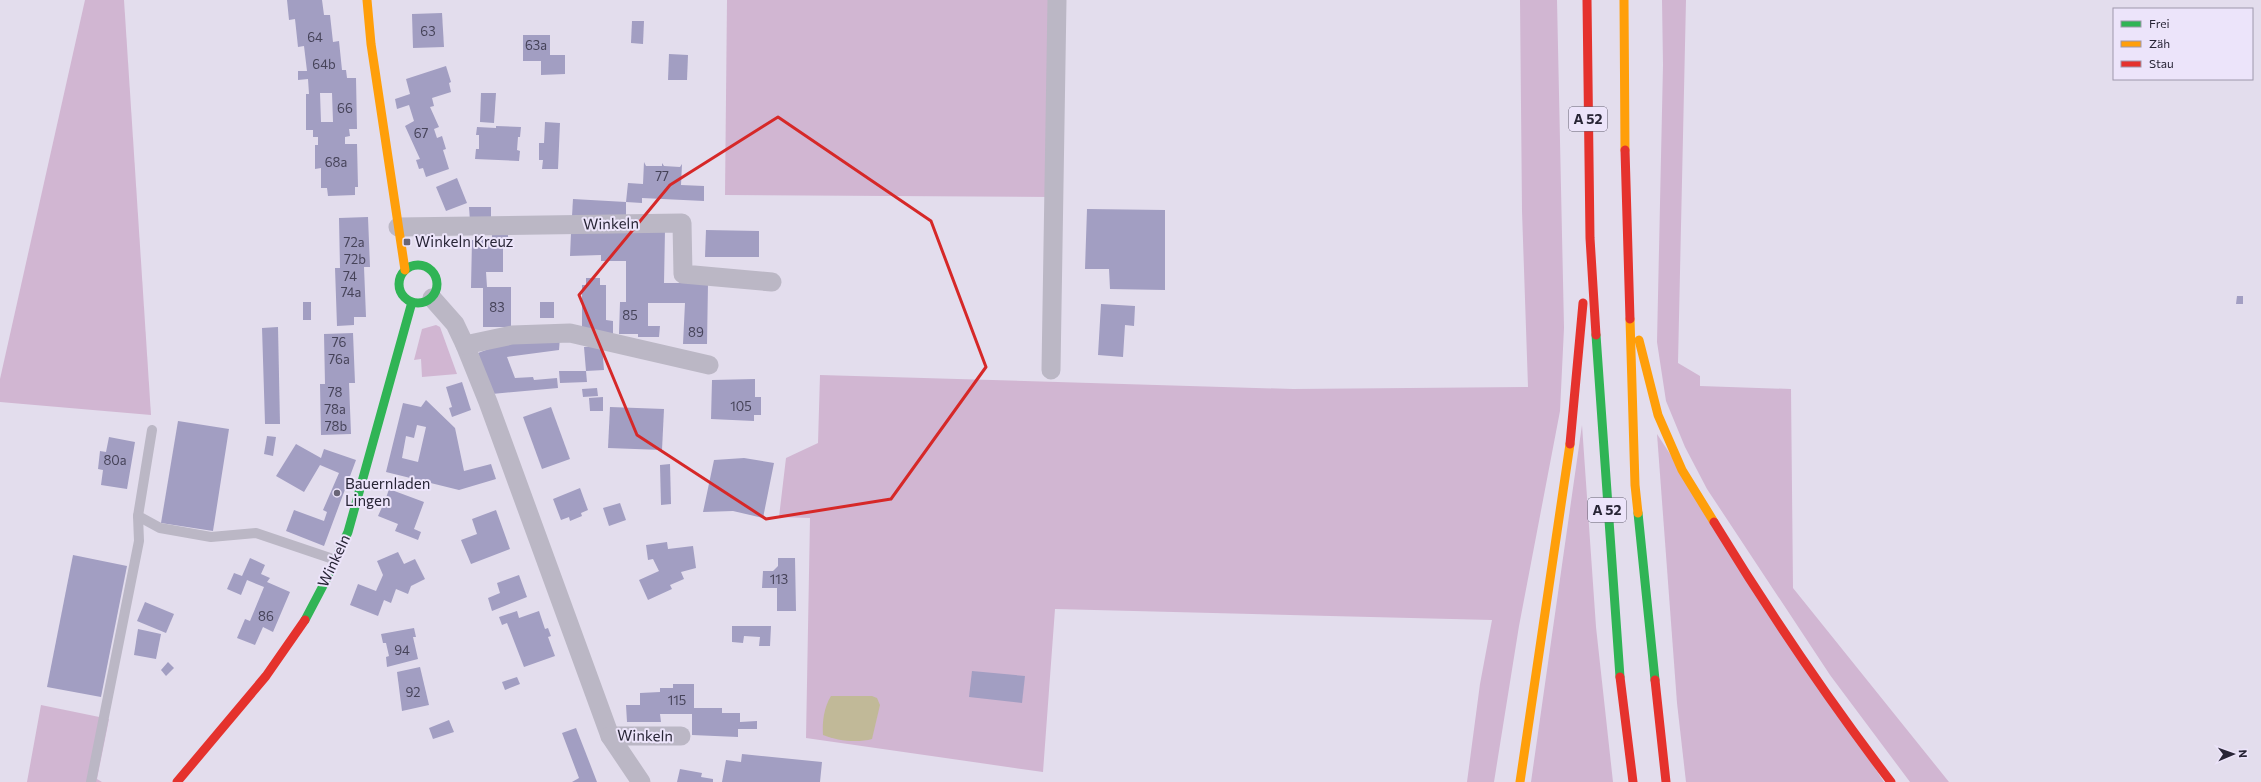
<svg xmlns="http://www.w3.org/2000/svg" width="2261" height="782" viewBox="0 0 2261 782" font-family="Commissioner,sans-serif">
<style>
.green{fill:#d1b6d2}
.water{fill:#c1b998}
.building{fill:#a29ec2;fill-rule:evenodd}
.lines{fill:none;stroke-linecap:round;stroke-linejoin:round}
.lane{stroke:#bbb7c5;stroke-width:10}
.street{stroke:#bbb7c5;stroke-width:19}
.fast{stroke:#30b455;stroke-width:9}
.slow{stroke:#ff9f0a;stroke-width:9}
.jam{stroke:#e5322d;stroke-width:9}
.marked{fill:none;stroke:#d62828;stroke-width:3;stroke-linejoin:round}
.poi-dot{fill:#696576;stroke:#ece4fa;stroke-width:1.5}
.labels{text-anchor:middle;stroke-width:4;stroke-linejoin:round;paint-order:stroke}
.number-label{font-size:13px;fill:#464359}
.shield{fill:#ece4fa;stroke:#635e71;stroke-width:1}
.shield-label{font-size:14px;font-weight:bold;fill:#282536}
.street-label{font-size:15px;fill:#282536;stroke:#ece4fa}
.poi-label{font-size:15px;fill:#282536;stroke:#ece4fa;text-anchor:start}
</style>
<rect width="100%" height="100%" fill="#e3dded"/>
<g class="green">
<polygon points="85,0 124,0 151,415 0,402 0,379"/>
<polygon points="727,0 1054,0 1054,197 725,195"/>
<polygon points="1520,0 1557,0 1564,328 1560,411 1519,626 1494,782 1467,782 1480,684 1492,620 1055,609 1043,772 806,738 810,518 779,517 786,458 818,443 820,375 1293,389 1528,387 1522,211"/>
<polygon points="1662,0 1686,0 1678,363 1700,376 1700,386 1791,389 1793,588 1949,782 1910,782 1830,675 1707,489 1685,447 1666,401 1657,342 1663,65"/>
<polygon points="436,325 440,327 457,374 422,377 421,359 414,360 422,329"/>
<polygon points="1582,425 1596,627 1613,782 1531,782"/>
<polygon points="1657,434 1884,782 1686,782 1677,703"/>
<polygon points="41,705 109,719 97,779 102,782 27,782"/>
</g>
<path class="water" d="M831,696h41l5,2 3,7 -8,34c-14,4 -35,2 -49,-4 -1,-13 1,-28 8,-39z"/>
<g class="building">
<path d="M287,0h35l2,15h6l3,27 6,-1 3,29h4l1,8h9l1,51h-8l1,7 -5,1v7h12l1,43h-3v8l-27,1 -1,-8h-6v-20l-6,1v-24h3v-8h-5v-7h-7v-36h3l-1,-15 -10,1v-9h9l-3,-25 -6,1 -3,-28 -6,1zM320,93h12l1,29h-12z"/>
<polygon points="442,13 444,47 413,48 412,14"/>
<polygon points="632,21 644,21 643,44 631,43"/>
<polygon points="523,35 550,35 550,55 565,55 565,74 541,75 541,61 523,61"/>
<polygon points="669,54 688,55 687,80 668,80"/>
<polygon points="446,66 451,82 449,83 451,92 432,98 434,106 430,107 439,127 434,129 437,138 442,136 446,149 443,150 449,169 426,177 423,168 419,169 416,160 420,159 405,126 414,121 409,105 397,109 395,99 410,94 406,79"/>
<polygon points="481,93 496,93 494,123 480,122"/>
<polygon points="545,122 560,123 558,169 542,169 543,160 539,160 539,143 544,143"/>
<polygon points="496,126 521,127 520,137 518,137 517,150 520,151 519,161 475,159 476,149 479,149 479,135 476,135 477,127 496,128"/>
<polygon points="644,162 646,166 662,166 662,163 664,166 680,167 682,164 681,185 704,186 704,201 642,198 642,203 626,202 628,183 643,184"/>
<polygon points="457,178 467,203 446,211 436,187"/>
<polygon points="573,199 626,202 626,218 572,216"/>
<polygon points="469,207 491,207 491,221 470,221"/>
<polygon points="1087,209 1165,210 1165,290 1110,289 1109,269 1085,269"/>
<polygon points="368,217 370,267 364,267 366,317 354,317 354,325 337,326 335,268 340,268 339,218"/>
<polygon points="665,230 664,283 708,283 707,344 683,344 685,303 648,303 648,326 660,326 659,337 638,337 638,334 619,334 620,302 626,302 626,261 601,261 601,255 570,256 571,233"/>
<polygon points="706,230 759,231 759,257 705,257"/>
<polygon points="492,231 508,231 508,240 503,240 503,272 486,272 487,287 511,287 511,327 483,327 483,288 471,288 472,240 492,239"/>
<polygon points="586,278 600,278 600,285 606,285 606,320 613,321 613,334 582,329 582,285 586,285"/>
<polygon points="2237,296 2243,296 2243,304 2236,304"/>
<rect x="303" y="302" width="8" height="18"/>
<rect x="540" y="302" width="14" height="16"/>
<polygon points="1101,304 1135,306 1134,326 1125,325 1123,357 1098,355"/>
<polygon points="278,327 280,424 265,424 262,328"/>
<polygon points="353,333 355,383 349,383 351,434 321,435 320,384 325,384 324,334"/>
<polygon points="560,337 559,350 507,357 515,378 533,377 534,380 557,378 558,388 492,394 478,353 502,344"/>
<polygon points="602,346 604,370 586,371 587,382 560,383 559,371 586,371 584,347"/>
<polygon points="755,379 755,397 761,397 761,415 754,415 754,421 711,419 712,380"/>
<polygon points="462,382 471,410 452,417 449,408 452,407 446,387"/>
<polygon points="597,388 598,396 583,397 582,389"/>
<polygon points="603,397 603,411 590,411 589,398"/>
<path d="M426,400l29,28 9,43 27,-7 5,15 -37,11 -73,-18 17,-69 18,4zM417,425l9,2 -8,35 -16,-4 4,-22 8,2z"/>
<polygon points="551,407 570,459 542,469 523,417"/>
<polygon points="610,407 664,409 662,450 608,448"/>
<polygon points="178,421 229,429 213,531 161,523"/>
<polygon points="267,436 276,437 273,456 264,454"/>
<polygon points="109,437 135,442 127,489 101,485 103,470 98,469 100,451 106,452"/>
<polygon points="296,444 321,458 324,449 356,460 324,546 286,531 294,510 324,521 327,512 323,510 339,473 320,465 304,492 276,476"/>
<polygon points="744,458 774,463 763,518 733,511 703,512 714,460"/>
<polygon points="670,464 671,504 661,505 660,465"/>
<polygon points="580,488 588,510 581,513 582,516 570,521 569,517 561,520 553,499"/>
<polygon points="389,489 424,502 414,529 421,532 418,540 395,531 398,524 378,516 383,505 382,502 385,501"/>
<polygon points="620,503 626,520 609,526 603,508"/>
<polygon points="496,510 510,549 471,564 461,540 477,534 472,519"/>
<polygon points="667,542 668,549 693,546 696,568 681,572 684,579 670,585 672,589 648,600 639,580 659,571 653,559 648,560 646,545"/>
<polygon points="398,552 404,564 415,559 425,579 411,586 408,594 396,589 391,603 384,600 378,616 350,605 358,584 376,591 383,575 377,561"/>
<polygon points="73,555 127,566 101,697 47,687"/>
<polygon points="250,558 265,565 261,574 270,578 267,582 290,592 273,632 263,627 255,645 237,638 245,619 250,621 264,587 247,580 241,595 227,589 234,573 242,576"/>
<polygon points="778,558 795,558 796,611 777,611 777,588 762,588 763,571 773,571 778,566"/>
<polygon points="519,575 527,597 492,611 488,598 500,593 497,583"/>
<polygon points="145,602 174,614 166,633 137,621"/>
<polygon points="517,611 519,618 539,611 545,629 548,628 551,636 548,637 555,656 524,667 507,623 502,625 499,617"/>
<polygon points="732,626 771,626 770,646 759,646 760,637 744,636 743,643 732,642"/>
<polygon points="414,628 416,637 413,637 418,659 387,667 386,657 389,656 386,643 383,643 381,634"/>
<polygon points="138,629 161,634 156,659 134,655"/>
<polygon points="168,662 174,668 166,676 161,670"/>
<polygon points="420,667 429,705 402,711 397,672"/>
<polygon points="972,671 1025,676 1022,703 969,697"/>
<polygon points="517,677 520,684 505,690 502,682"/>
<polygon points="673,684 694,684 694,708 722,708 722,713 740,713 740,722 757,721 757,729 738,729 738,737 692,735 692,714 660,714 661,722 627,722 626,705 640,705 640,693 660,692 660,688 673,688"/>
<polygon points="449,720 454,732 433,739 429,728"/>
<polygon points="576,728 585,751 597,782 572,782 579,778 562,733"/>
<polygon points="742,754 822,762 820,782 722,782 726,760 741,762"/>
<polygon points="680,769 702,773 701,777 713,779 713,782 677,782"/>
</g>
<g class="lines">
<g class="lane">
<polyline points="152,430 138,516 160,528 211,537 256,533 336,560"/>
<polyline points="91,782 139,541 138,516"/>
</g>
<g class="street">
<polyline points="398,227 682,223 683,274 772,282"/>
<polyline points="432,298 455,324 465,345 488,402 610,736 641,782"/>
<polyline points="465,345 512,335 570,333 709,365"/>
<polyline points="1051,370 1057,0"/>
<polyline points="610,736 681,736"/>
</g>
<g class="fast">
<circle cx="418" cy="284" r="19"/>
<polyline points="1596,335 1620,677"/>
<polyline points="1638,513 1655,680"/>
<polyline points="305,620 325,582 348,532 412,302"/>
</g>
<g class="slow">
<polyline points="367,0 371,44 405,270"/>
<polyline points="1624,0 1625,150"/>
<polyline points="1630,319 1635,485 1638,513"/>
<polyline points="1639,340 1658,415 1682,470 1714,522"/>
<polyline points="1520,782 1570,444"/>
</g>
<g class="jam">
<polyline points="1587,0 1590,238 1596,335"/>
<polyline points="1625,150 1630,319"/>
<polyline points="1570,444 1583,303"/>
<path d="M1714,522c55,90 113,176 177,260"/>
<polyline points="1620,677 1633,782"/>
<polyline points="1655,680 1666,782"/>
<polyline points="177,782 266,676 305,620"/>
</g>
</g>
<path class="marked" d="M778,117l153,104 55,146 -95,132 -125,20 -129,-84 -58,-140 91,-110z"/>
<g class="poi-dot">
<rect x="403" y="238" width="8" height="8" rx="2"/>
<circle cx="337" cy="493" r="4"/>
</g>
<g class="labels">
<g class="number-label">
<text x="428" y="36">63</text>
<text x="315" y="42">64</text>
<text x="536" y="50">63a</text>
<text x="324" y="69">64b</text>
<text x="345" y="113">66</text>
<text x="421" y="138">67</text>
<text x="336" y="167">68a</text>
<text x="662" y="181">77</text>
<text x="354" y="247">72a</text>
<text x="355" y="264">72b</text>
<text x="350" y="281">74</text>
<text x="351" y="297">74a</text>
<text x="497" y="312">83</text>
<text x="630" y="320">85</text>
<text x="696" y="337">89</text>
<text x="339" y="347">76</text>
<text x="339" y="364">76a</text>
<text x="335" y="397">78</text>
<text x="741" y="411">105</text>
<text x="335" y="414">78a</text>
<text x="336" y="431">78b</text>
<text x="115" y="465">80a</text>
<text x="779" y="584">113</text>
<text x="266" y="621">86</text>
<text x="402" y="655">94</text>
<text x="413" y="697">92</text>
<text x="677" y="705">115</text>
</g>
<g class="shield">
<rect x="1569" y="107" width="38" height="24" rx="3"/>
<rect x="1588" y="498" width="38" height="24" rx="3"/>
</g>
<g class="shield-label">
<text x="1588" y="124">A 52</text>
<text x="1607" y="515">A 52</text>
</g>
<g class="street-label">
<text transform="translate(611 224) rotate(-1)" y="5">Winkeln</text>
<text transform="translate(334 561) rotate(-65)" y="5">Winkeln</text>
<text transform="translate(645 736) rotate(1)" y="5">Winkeln</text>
</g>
<g class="poi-label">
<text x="415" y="247">Winkeln Kreuz</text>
<text x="345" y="489">Bauernladen<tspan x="345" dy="17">Lingen</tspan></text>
</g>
</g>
<rect x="2113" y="8" width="140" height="72" fill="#ece4fa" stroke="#9e98ac"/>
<rect x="2121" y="21" width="20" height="6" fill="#30b455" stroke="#9e98ac"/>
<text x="2149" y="28" font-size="12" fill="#282536">Frei</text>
<rect x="2121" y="41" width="20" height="6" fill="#ff9f0a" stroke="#9e98ac"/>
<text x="2149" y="48" font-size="12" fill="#282536">Zäh</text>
<rect x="2121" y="61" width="20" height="6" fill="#e5322d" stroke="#9e98ac"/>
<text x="2149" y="68" font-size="12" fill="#282536">Stau</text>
<g transform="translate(2233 754) rotate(88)" stroke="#ece4fa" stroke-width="3" paint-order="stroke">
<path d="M0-3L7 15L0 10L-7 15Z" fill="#282536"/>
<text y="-6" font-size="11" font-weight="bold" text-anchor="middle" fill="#282536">N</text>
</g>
</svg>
